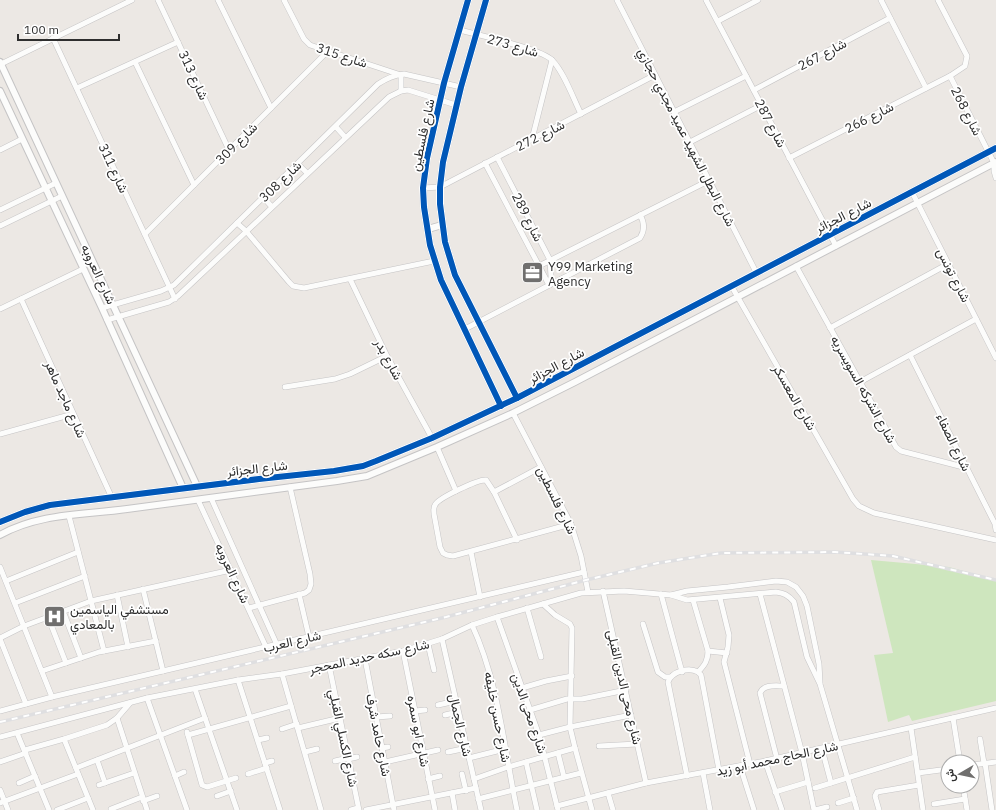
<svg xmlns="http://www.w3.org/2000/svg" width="996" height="810" viewBox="0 0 996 810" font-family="'IBM Plex Sans',Vazirmatn,sans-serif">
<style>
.green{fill:#cee6be}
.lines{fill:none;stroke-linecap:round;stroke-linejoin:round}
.minor-casing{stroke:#c5c4c5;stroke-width:6}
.tertiary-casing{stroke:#c5c4c5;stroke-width:8}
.minor{stroke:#fcfcfb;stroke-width:5}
.tertiary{stroke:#fcfcfb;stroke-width:6}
.rail-casing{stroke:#dfdfe1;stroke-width:3.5}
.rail{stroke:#fff;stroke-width:2;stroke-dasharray:6;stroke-linecap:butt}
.cycleway-casing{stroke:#fff;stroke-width:8}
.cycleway{stroke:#0057b8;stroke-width:6}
.labels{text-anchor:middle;stroke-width:3.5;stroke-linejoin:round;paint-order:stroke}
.street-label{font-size:13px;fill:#2e2e2e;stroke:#fff}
.poi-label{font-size:13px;fill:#2e2e2e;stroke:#fff;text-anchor:start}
</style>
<rect width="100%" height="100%" fill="#ece8e4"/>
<polygon class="green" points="871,560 949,567 996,580 996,701 912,721 909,715 888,722 874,655 893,653"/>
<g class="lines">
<defs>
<g id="minor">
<polyline points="158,0 229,150"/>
<polyline points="218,0 271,108"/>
<polyline points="284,0 304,39 310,45 401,75 401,91"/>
<polyline points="617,0 757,274"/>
<polyline points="706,0 836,246"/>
<polyline points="881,0 926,88"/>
<polyline points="718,21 758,0"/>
<path d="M460,30c18,5 82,19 92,30 12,12 21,38 29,54"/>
<polyline points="53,38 175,299"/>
<polyline points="135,62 194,185"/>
<polyline points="1,64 132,0"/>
<polyline points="950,76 994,163 994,171 996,178"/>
<polyline points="77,88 178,42"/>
<polyline points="754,90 890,18"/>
<polyline points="674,112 746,76"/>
<polyline points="336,127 345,137"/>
<polyline points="532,139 552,60"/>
<polyline points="690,142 762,105"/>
<polyline points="0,150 22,139"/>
<polyline points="497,157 550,260 551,277 549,285"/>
<polyline points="789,158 950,76 965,66 967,56 938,0"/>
<polyline points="485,163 549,285"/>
<polyline points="298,164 307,173"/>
<polyline points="423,188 440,187 655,75"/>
<polyline points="912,192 996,358"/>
<polyline points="264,198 272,207"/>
<polyline points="0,210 56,183"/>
<polyline points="237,223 246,231 289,282 293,286 304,288 434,261"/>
<polyline points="0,226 62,196"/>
<polyline points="145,234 328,51"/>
<polyline points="539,266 710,180"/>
<polyline points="796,266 896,447 901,451 967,468"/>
<polyline points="350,279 387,356 432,438"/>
<polyline points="732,287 853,499 859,506 874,513 996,540"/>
<polyline points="21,299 112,498"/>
<path d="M102,308l59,-17 13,-6 204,-201c9,-6 16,-9 26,-10l57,13"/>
<polyline points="0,309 83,269"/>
<polyline points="107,320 169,302 178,296 389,97 401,91 408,90 456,105"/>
<polyline points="830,328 948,264"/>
<path d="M465,329l175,-91c5,-8 5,-15 0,-23"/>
<polyline points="910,355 995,524 996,530"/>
<polyline points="860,382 976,319"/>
<polyline points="285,387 335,379 350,374 387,356"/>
<polyline points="513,413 571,524 581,556 588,592"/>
<polyline points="0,434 73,414"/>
<polyline points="437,447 456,491"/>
<polyline points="494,492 541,467"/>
<polyline points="211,498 277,645"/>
<polyline points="198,500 266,647"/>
<polyline points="69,516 104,651"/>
<path d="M517,540l-23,-48 -8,-12c-7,-1 -48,18 -51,25 -2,3 -1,6 -1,9l6,33 3,6 4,2 6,1 118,-32"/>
<polyline points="471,552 480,597"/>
<polyline points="0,567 52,697"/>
<polyline points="6,581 78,552"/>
<polyline points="143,589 163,671"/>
<polyline points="603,591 646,783"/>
<polyline points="299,594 309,637"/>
<polyline points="661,594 682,672"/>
<polyline points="760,594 802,753 814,810"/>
<polyline points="117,595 128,647"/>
<polyline points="671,595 687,591 728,587 776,581 787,582 796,587 803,596 807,606 819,664 820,683"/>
<polyline points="720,598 729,635 728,647 724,662 750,764"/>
<path d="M693,600l15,51c0,9 -3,14 -10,21"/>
<polyline points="15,603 85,576"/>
<polyline points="543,604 555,615 570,624 572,628 570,727 575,748 592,810"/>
<polyline points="249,608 305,593 309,590 311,584 310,574 290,487"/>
<polyline points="527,608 541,657"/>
<polyline points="63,611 81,658"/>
<polyline points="48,617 66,663"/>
<polyline points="497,617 539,735 558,810"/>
<polyline points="643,624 658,672 665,677 670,677"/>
<path d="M472,625c27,58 32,124 45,185"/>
<polyline points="0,638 24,626 91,601 231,570"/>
<polyline points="0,639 26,704"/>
<polyline points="442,639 481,810"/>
<polyline points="428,644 434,670"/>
<polyline points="403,651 435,810"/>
<polyline points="708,651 727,653"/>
<polyline points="365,659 394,810"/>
<polyline points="329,665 359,810"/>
<polyline points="42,671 99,652 156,641"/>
<polyline points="282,674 321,810"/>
<polyline points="238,680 280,810"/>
<polyline points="522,688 546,681 572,676"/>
<polyline points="195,689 237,810"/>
<polyline points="147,698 187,810"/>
<polyline points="438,705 456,701"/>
<polyline points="530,710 567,699 582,699 626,690"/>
<polyline points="0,711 52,697 584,572"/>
<polyline points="415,711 425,710"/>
<polyline points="445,715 458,712"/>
<polyline points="376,717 390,716"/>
<polyline points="117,718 147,810"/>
<polyline points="953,718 960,762"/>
<polyline points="298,728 340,718"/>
<polyline points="911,728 923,810"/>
<polyline points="282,729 297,724"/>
<polyline points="187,732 202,785 207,787 236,778"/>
<polyline points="17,733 49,810"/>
<polyline points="188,735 291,706"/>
<polyline points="539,735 570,727 631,715"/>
<path d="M0,737l147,-39 91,-18 44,-6 121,-23 39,-12 30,-14 25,-8 84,-24 43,-2 47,4 16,5 89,-8c8,1 12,3 18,10l13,55 13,27 37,126"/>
<polyline points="64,739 93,810"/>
<polyline points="980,739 984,763"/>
<polyline points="258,740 267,738"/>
<polyline points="599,746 637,744"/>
<polyline points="382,748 388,747"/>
<polyline points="822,749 831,783"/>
<polyline points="25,750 64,739 107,725 117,718 130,703"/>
<polyline points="305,752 317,749"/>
<polyline points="448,752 467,748"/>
<polyline points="558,753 564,777"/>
<polyline points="469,758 505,749"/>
<polyline points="348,759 357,757"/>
<path d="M777,759l-17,-66c4,-9 15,-7 24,-7"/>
<polyline points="97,760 105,783"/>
<polyline points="335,761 348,758"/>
<polyline points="765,761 782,810"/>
<polyline points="0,762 26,753"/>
<polyline points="385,762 438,750"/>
<polyline points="526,762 537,810"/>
<polyline points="265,763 272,761"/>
<polyline points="985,763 992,810"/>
<polyline points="972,765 996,762"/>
<polyline points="740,766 754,810"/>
<polyline points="76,768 205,718"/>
<polyline points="703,773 710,810"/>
<polyline points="918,773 948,769"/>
<polyline points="248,774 267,768"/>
<polyline points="462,774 466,791"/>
<polyline points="175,776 184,772"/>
<path d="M687,776l-19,-94c4,-11 21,-15 30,-10l3,3 18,95"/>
<polyline points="428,779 440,776"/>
<polyline points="474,779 508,767 575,748"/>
<polyline points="19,783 35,776"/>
<polyline points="99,785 134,773"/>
<polyline points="963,786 967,810"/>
<polyline points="815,788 915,757"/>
<polyline points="0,790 8,810"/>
<polyline points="775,792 808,782"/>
<polyline points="452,793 455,810"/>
<polyline points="608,793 613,810"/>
<polyline points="217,796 231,791"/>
<polyline points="478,799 581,773"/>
<polyline points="143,801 157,796"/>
<polyline points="0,803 78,774"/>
<polyline points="838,803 854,798"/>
<polyline points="934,804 965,799"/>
<polyline points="557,806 646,783 765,761 996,708"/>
<polyline points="111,809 142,797"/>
<polyline points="57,810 88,798"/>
<polyline points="351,810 358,808"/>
<polyline points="366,810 476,788"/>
<polyline points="815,810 827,807"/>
<polyline points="879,810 875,796 877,792 919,785"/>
</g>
<g id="tertiary">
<polyline points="468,0 444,83 427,158 423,188 424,207 430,245 441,280 501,406"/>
<polyline points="486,0 461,87 443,162 440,187 440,204 445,242 455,275 517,398"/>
<polyline points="0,62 197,486"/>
<polyline points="0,91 102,308 183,488"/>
<polyline points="428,229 442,225"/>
<polyline points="0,522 25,512 50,505 259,479 334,471 363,466 376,461 432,438 517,398 996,148"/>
<path d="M0,535c39,-22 84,-20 127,-26 70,-9 140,-19 210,-28l30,-5 70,-29 76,-34 62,-31 421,-220"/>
</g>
</defs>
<use href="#minor" class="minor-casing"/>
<use href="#tertiary" class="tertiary-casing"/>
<use href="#minor" class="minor"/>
<use href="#tertiary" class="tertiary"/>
<defs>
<polyline id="rail" points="0,722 446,617 586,580 658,563 721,553 835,552 893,556 996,580"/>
</defs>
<use href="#rail" class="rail-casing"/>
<use href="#rail" class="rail"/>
<defs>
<g id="cycleway">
<polyline points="468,0 444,83 427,158 423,188 424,207 430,245 441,280 501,406"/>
<polyline points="486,0 461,87 443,162 440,187 440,204 445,242 455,275 517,398"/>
<polyline points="0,522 25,512 50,505 259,479 334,471 363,466 376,461 432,438 517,398 996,148"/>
</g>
</defs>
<use href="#cycleway" class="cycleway-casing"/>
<use href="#cycleway" class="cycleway"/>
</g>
<defs>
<symbol id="office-square" viewBox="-11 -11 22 22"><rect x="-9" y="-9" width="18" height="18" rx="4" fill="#706f6e" stroke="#fff"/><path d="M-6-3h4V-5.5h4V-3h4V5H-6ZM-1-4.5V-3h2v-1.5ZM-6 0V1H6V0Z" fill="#fff"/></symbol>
<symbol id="hospital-square" viewBox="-11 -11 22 22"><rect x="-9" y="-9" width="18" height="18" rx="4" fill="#706f6e" stroke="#fff"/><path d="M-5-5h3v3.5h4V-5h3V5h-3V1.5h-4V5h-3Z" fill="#fff"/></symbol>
</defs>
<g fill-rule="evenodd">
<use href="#office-square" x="520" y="260" width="25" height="25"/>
<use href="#hospital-square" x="42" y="604" width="25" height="25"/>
</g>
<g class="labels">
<g class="street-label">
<text transform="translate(513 45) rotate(16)" y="5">شارع 273</text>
<text transform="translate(822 54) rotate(-28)" y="5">شارع 267</text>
<text transform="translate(342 55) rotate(18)" y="5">شارع 315</text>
<text transform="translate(194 75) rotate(65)" y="5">شارع 313</text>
<text transform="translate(967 111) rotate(63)" y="5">شارع 268</text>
<text transform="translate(869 117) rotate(-27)" y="5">شارع 266</text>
<text transform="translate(771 123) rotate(62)" y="5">شارع 287</text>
<text transform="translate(422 135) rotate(-78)" y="5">شارع فلسطين</text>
<text transform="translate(540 135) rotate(-27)" y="5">شارع 272</text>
<text transform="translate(687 137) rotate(63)" y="5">شارع البطل الشهيد عميد مجدي حجازي</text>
<text transform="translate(236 143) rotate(-45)" y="5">شارع 309</text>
<text transform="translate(114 168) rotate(65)" y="5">شارع 311</text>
<text transform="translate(280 181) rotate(-44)" y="5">شارع 308</text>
<text transform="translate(843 215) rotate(-27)" y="5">شارع الجزائر</text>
<text transform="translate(528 217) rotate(63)" y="5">شارع 289</text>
<text transform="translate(99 274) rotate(65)" y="5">شارع العروبه</text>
<text transform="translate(954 275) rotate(63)" y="5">شارع تونس</text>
<text transform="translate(389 359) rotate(62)" y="5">شارع بدر</text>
<text transform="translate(556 365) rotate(-28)" y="5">شارع الجزائر</text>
<text transform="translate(864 389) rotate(61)" y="5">شارع الشركه السويسريه</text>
<text transform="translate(795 397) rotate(60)" y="5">شارع المعسكر</text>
<text transform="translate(66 399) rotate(66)" y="5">شارع ماجد ماهر</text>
<text transform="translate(954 442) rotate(64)" y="5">شارع الصفاء</text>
<text transform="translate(257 468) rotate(-6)" y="5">شارع الجزائر</text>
<text transform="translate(557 500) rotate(64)" y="5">شارع فلسطين</text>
<text transform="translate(233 573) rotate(65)" y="5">شارع العروبه</text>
<text transform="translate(292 641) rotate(-13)" y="5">شارع العرب</text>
<text transform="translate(369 656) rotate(-12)" y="5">شارع سكه حديد المحجر</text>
<text transform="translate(625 687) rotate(77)" y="5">شارع محى الدين القبلى</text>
<text transform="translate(530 713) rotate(71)" y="5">شارع محى الدين</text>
<text transform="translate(498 717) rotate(79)" y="5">شارع حسن خليفه</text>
<text transform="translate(461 725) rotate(77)" y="5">شارع الجمال</text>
<text transform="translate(419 731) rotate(79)" y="5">شارع ابو سمره</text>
<text transform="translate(379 735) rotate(79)" y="5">شارع حامد شرف</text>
<text transform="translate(344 738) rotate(78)" y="5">شارع الكسلي القبلي</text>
<text transform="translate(777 758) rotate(-12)" y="5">شارع الحاج محمد أبو زيد</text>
</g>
<g class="poi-label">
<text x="548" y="271">Y99 Marketing<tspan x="548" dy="15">Agency</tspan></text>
<text x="70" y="614">مستشفي الياسمين<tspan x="70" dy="15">بالمعادي</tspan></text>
</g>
</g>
<g transform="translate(960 774) rotate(261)"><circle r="19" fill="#ffffff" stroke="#ababab"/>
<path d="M0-3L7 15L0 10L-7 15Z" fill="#706f6e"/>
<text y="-6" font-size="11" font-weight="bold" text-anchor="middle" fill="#2e2e2e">ش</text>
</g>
<path d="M18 34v6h101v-6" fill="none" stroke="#2e2e2e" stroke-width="2"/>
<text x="24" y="34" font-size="12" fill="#2e2e2e" stroke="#ffffff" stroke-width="3" paint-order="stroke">100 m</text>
</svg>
